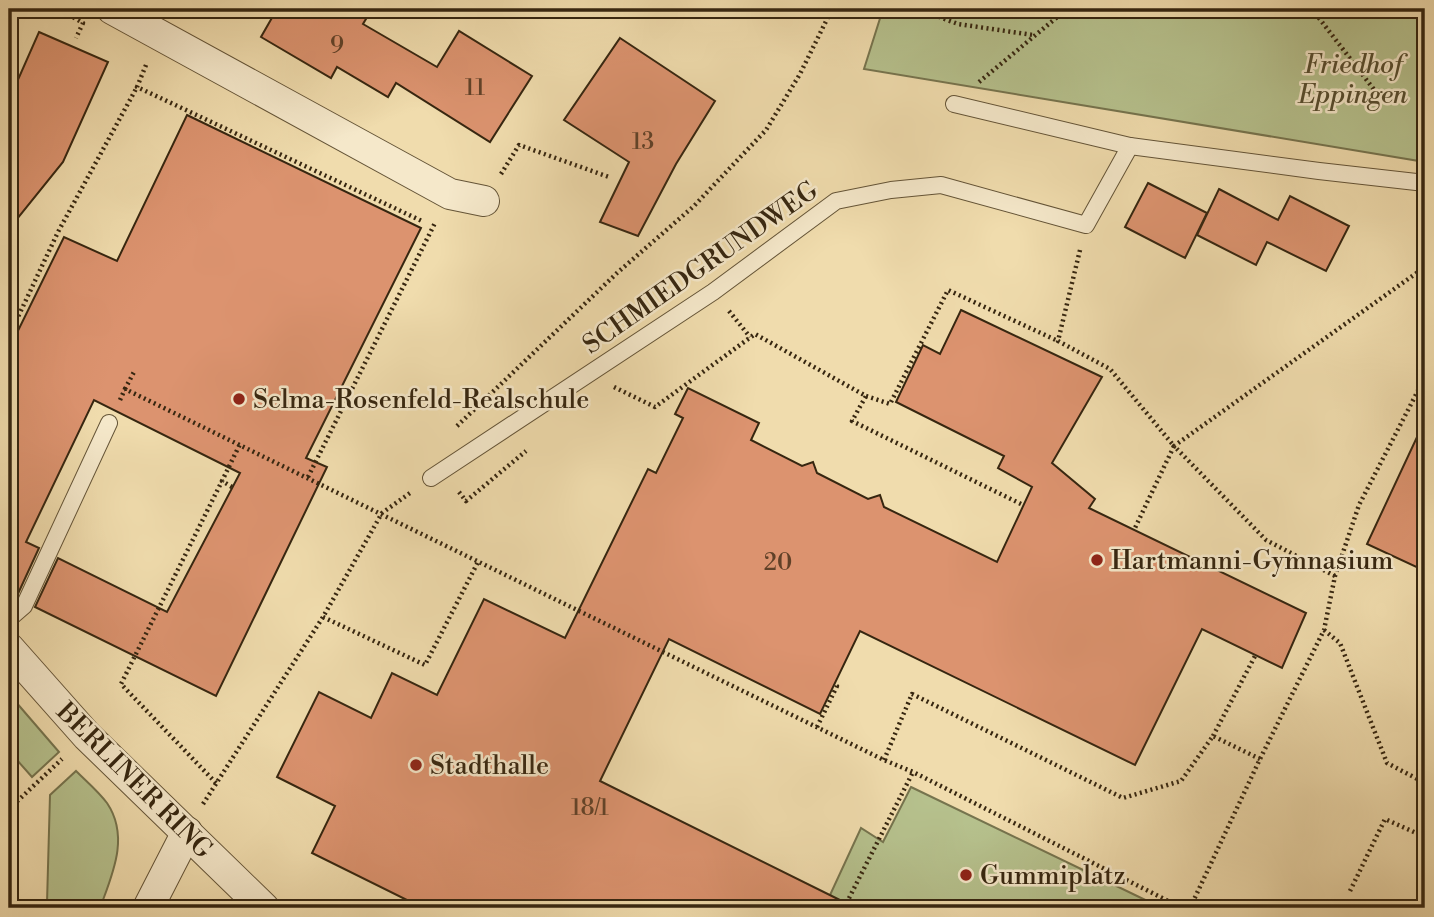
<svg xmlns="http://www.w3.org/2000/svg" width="1434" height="917" viewBox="0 0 1434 917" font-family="'Libre Bodoni',serif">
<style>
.green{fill:#b6c18d;stroke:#76744e;stroke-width:2}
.building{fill:#dc936f;stroke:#362610;stroke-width:2}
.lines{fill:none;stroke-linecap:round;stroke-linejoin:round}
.lane-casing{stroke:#645437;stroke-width:18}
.street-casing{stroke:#645437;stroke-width:32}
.path{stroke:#362610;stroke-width:4.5;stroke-dasharray:2 3.5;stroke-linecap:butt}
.lane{stroke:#f5e8ca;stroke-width:16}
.street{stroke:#f5e8ca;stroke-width:30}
.poi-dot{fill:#8f2418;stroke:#f5e8ca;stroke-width:2.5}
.labels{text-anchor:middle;stroke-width:5;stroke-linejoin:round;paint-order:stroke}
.number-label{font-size:23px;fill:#604128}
.park-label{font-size:26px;font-style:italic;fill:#564d2f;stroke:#f5e8ca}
.street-label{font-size:26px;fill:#362610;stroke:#f5e8ca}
.poi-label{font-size:26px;fill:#362610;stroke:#f5e8ca;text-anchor:start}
</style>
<rect width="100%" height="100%" fill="#f0dcad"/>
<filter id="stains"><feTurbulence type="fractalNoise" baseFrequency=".00286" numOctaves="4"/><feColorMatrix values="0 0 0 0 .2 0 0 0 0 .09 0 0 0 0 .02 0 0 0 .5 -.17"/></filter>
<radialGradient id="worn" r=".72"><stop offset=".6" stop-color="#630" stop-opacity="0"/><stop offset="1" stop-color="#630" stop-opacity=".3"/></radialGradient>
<g class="green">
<polygon points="883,9 1425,9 1425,162 864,69"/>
<polygon points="9,694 59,752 32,777 9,751"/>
<path d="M76,771c10,10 22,20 31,32 23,34 5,72 -7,105h-42v-3l-11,-2 3,-108z"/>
<polygon points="911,787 1162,908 824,908 861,828 883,842"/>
</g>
<g class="building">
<polygon points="277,9 372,9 363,24 437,67 459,31 532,76 490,142 396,83 388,97 337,67 331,78 261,37"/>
<polygon points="39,32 108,62 63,162 9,229 9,100"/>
<polygon points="620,38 715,101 676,164 638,236 600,222 629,162 564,120"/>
<polygon points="187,115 421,228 306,458 327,467 216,696 35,607 58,558 167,612 240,473 94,400 26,542 39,548 16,598 9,594 9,349 64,237 117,261"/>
<polygon points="1148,183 1207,213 1185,258 1125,227"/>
<polygon points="1219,189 1278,220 1290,196 1349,226 1326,271 1267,242 1256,265 1197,235"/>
<polygon points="961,310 1102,377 1052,463 1095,499 1089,508 1306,613 1282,668 1202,629 1135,765 860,631 820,714 669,639 600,781 856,908 423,908 312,853 335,806 277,777 319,692 371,718 392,673 437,695 484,599 565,638 648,469 656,473 683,418 675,414 688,388 759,423 751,440 802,466 813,462 817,473 868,499 880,495 884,507 997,562 1032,487 998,468 1004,456 896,402 923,345 940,354"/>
<polygon points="1425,420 1425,571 1367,544"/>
</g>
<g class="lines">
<defs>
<g id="lane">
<polyline points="954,104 1130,146 1319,171 1425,183"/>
<polyline points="431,478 713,292 836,201 891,190 941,185 1086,225 1130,146"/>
<polyline points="9,619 24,606 109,423"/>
</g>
<g id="street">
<polyline points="112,9 450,194 484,201"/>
<polyline points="9,648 87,736 264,908"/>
<polyline points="148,908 187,832"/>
</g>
</defs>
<use href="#lane" class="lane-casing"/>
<use href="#street" class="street-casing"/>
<g class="path">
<polyline points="59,9 83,23 76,38"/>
<polyline points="918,9 958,24 1033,35"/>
<polyline points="1312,9 1382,100 1402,101"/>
<polyline points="146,65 137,87 424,222"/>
<polyline points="979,82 1067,9"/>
<polyline points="501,174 519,145 609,177"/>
<polyline points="1080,250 1058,341 1110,369 1174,446 1134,530"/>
<polyline points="729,311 750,337"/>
<polyline points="9,336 58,232 137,87"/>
<polyline points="614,387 655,407 755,334 866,396 852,421 1023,505"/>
<polyline points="125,389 135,370"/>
<polyline points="866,396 890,404 948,290 1058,341"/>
<polyline points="120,400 125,389 884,760 913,772 1182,908"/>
<polyline points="457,426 617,273 694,206 766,130 800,74 832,9"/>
<polyline points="308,477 435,223"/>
<polyline points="232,487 222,481 240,444"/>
<polyline points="459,492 466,501 526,451"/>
<polyline points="1335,576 1266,540 1174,446 1425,267"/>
<polyline points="323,617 425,665 478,562"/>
<polyline points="1324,630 1340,643 1387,763 1425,783"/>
<polyline points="817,727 837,686 834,684"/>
<polyline points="1213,736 1255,656"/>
<polyline points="884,760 912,694 1123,798 1181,781 1213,736 1260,759"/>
<polyline points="216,783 121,684 222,481"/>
<polyline points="203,804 323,617 382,513 410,493"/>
<polyline points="9,809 62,759"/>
<polyline points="1350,891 1385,819 1425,837"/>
<polyline points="844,908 913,772"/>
<polyline points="1190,908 1260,759 1324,630 1335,576 1359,505 1425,377"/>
</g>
<use href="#lane" class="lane"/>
<use href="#street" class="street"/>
</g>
<g class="poi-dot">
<circle cx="239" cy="399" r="7"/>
<circle cx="1097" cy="560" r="7"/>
<circle cx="416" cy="765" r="7"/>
<circle cx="966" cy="875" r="7"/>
</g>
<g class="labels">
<g class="number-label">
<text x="337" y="53">9</text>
<text x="475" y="95">11</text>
<text x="643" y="149">13</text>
<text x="778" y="570">20</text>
<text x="590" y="815">18/1</text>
</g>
<g class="park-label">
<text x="1353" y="73">Friedhof<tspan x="1353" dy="30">Eppingen</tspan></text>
</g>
<g class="street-label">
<text transform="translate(700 267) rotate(-35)" y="9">SCHMIEDGRUNDWEG</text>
<text transform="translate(135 780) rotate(45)" y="9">BERLINER RING</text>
</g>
<g class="poi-label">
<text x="253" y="408">Selma-Rosenfeld-Realschule</text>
<text x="1111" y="569">Hartmanni-Gymnasium</text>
<text x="430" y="774">Stadthalle</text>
<text x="980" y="884">Gummiplatz</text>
</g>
</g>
<rect width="1434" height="917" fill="none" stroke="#f0dcad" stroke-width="35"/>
<rect x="10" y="10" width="1413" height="896" fill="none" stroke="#362610" stroke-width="3.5"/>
<rect x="18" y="18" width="1399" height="882" fill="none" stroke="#362610" stroke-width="2"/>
<rect width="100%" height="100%" filter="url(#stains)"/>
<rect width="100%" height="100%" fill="url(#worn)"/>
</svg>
